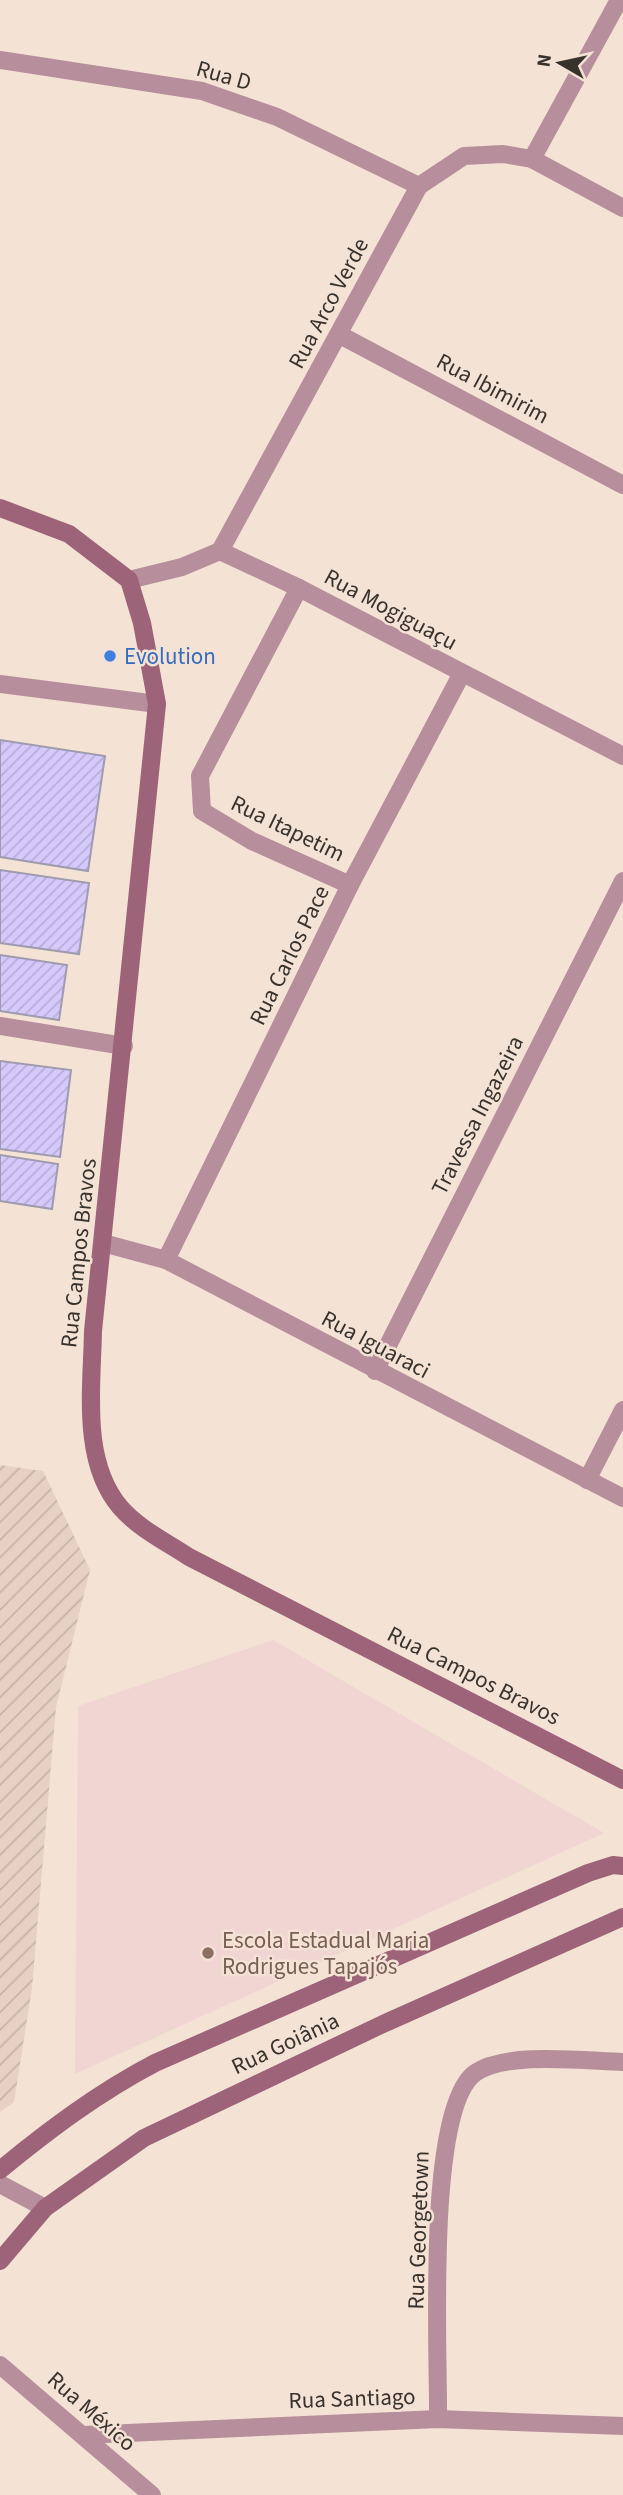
<svg xmlns="http://www.w3.org/2000/svg" width="623" height="2495" viewBox="0 0 623 2495" font-family="'Source Sans 3',sans-serif">
<style>
.industrial{fill:url(#industrial-furrows)}
.education{fill:#f0d5d3}
.building{fill:url(#building-hatch);stroke:#9f9bae;stroke-width:2}
.lines{fill:none;stroke-linecap:round;stroke-linejoin:round}
.street{stroke:#b78e9c;stroke-width:18}
.secondary{stroke:#9d6378;stroke-width:18}
.shop-dot{fill:#3f7fe0;stroke:#f4e2d5;stroke-width:2.5}
.education-dot{fill:#8d6e63;stroke:#f4e2d5;stroke-width:2.5}
.labels{text-anchor:middle;stroke-width:5;stroke-linejoin:round;paint-order:stroke}
.street-label{font-size:23px;fill:#38322c;stroke:#f4e2d5}
.shop-label{font-size:23px;fill:#366cbe;stroke:#f4e2d5;text-anchor:start}
.education-label{font-size:23px;fill:#785e54;stroke:#f4e2d5;text-anchor:start}
</style>
<defs>
<pattern id="industrial-furrows" width="10" height="10" patternUnits="userSpaceOnUse" patternTransform="scale(1.75)"><rect width="10" height="10" fill="#e6d1c4"/><path d="M-1 1l2-2M0 10L10 0M9 11l2-2" fill="none" stroke="#c6b4a9"/></pattern>
<pattern id="building-hatch" width="6" height="6" patternUnits="userSpaceOnUse" patternTransform="scale(1.75)"><rect width="6" height="6" fill="#d5c9fb"/><path d="M-1 1l2-2M0 6l6-6M5 7l2-2" fill="none" stroke="#b8add7"/></pattern>
</defs>
<rect width="100%" height="100%" fill="#f4e2d5"/>
<polygon class="industrial" points="0,1465 43,1471 90,1570 56,1707 32,1988 14,2102 0,2112"/>
<polygon class="education" points="273,1640 604,1833 75,2074 78,1706"/>
<g class="building">
<polygon points="0,740 105,756 88,871 0,857"/>
<polygon points="0,870 89,883 79,954 0,943"/>
<polygon points="0,955 67,965 59,1020 0,1011"/>
<polygon points="0,1061 71,1070 60,1157 0,1149"/>
<polygon points="0,1155 58,1164 52,1209 0,1201"/>
</g>
<g class="lines">
<g class="street">
<polyline points="0,60 202,91 277,117 419,186"/>
<polyline points="532,159 619,0"/>
<polyline points="340,335 623,485"/>
<polyline points="220,551 419,186 464,156 503,154 532,159 623,208"/>
<polyline points="129,580 182,567 220,551 299,588 623,756"/>
<polyline points="299,588 200,776 202,811 252,841 350,885"/>
<polyline points="0,684 157,704"/>
<polyline points="0,1026 124,1046"/>
<polyline points="103,1243 166,1260 623,1498"/>
<polyline points="166,1260 350,885 461,675"/>
<polyline points="375,1371 623,881"/>
<polyline points="587,1480 623,1410"/>
<polyline points="0,2184 45,2208"/>
<polyline points="0,2365 152,2495"/>
<path d="M438,2419c1,-64 -13,-309 37,-346 31,-22 110,-12 148,-11"/>
<polyline points="83,2435 438,2419 623,2426"/>
</g>
<g class="secondary">
<path d="M0,508l69,26 60,46 13,43 15,81 -64,627c-1,56 -12,130 27,176 18,21 46,35 69,50l434,223"/>
<path d="M0,2170c50,-41 98,-77 155,-107l433,-190 25,-8 10,1"/>
<polyline points="0,2261 45,2208 144,2138 383,2024 623,1917"/>
</g>
</g>
<circle class="shop-dot" cx="110" cy="656" r="7"/>
<circle class="education-dot" cx="208" cy="1953" r="7"/>
<g class="labels">
<g class="street-label">
<text transform="translate(224 75) rotate(16)" y="8">Rua D</text>
<text transform="translate(328 303) rotate(-62)" y="8">Rua Arco Verde</text>
<text transform="translate(493 388) rotate(28)" y="8">Rua Ibimirim</text>
<text transform="translate(391 609) rotate(28)" y="8">Rua Mogiguaçu</text>
<text transform="translate(288 828) rotate(26)" y="8">Rua Itapetim</text>
<text transform="translate(289 955) rotate(-64)" y="8">Rua Carlos Pace</text>
<text transform="translate(477 1115) rotate(-63)" y="8">Travessa Ingazeira</text>
<text transform="translate(78 1253) rotate(-84)" y="8">Rua Campos Bravos</text>
<text transform="translate(376 1344) rotate(28)" y="8">Rua Iguaraci</text>
<text transform="translate(474 1675) rotate(27)" y="8">Rua Campos Bravos</text>
<text transform="translate(285 2043) rotate(-25)" y="8">Rua Goiânia</text>
<text transform="translate(418 2230) rotate(-88)" y="8">Rua Georgetown</text>
<text transform="translate(352 2398) rotate(-2)" y="8">Rua Santiago</text>
<text transform="translate(92 2411) rotate(41)" y="8">Rua México</text>
</g>
<g class="shop-label">
<text x="124" y="664">Evolution</text>
</g>
<g class="education-label">
<text x="222" y="1948">Escola Estadual Maria<tspan x="222" dy="26">Rodrigues Tapajós</tspan></text>
</g>
</g>
<g transform="translate(560 63) rotate(279)" stroke="#f4e2d5" stroke-width="5" paint-order="stroke">
<path d="M0-5L12 26L0 18L-12 26Z" fill="#38322c"/>
<text y="-10" font-size="19" font-weight="bold" text-anchor="middle" fill="#38322c">N</text>
</g>
</svg>
